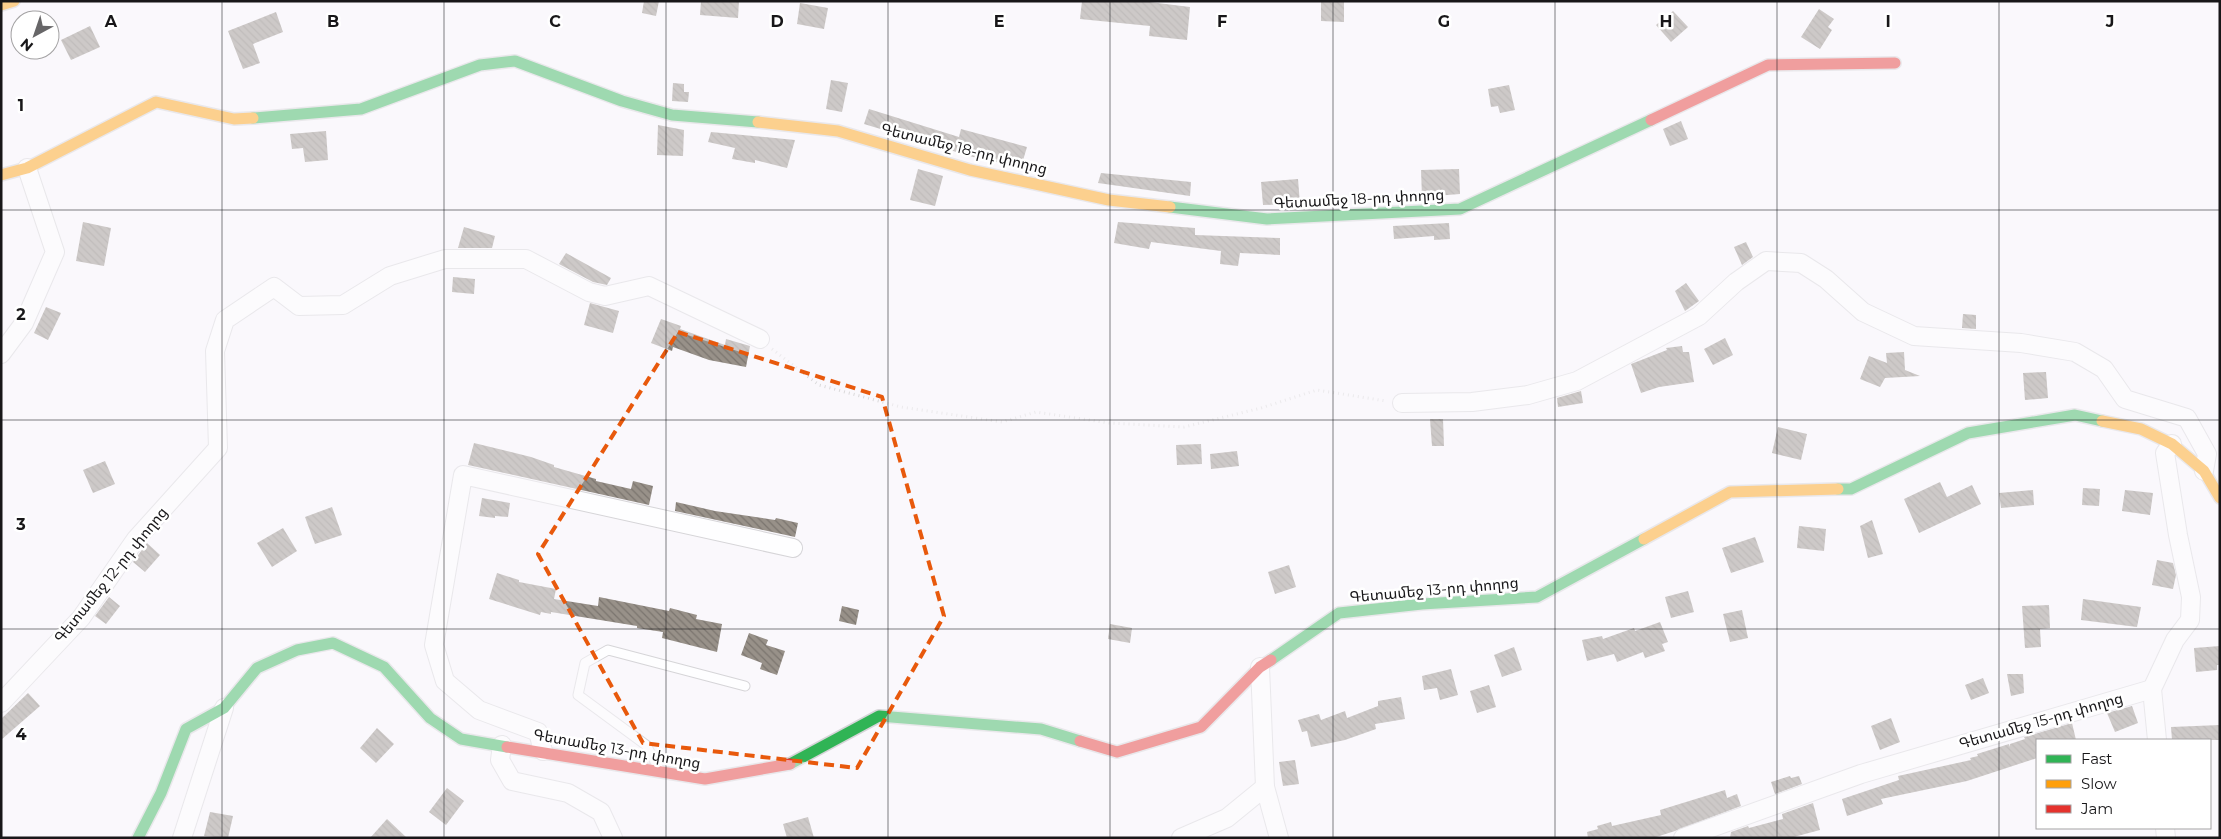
<svg xmlns="http://www.w3.org/2000/svg" width="2221" height="839" viewBox="0 0 2221 839" font-family="Montserrat,'Noto Sans Armenian',sans-serif">
<style>
.building{fill:url(#building-back-hatch)}
.lines{fill:none;stroke-linecap:round;stroke-linejoin:round}
.lane-casing{stroke:#d6d5d8;stroke-width:11}
.street-casing{stroke:#d6d5d8;stroke-width:20}
.fast-casing{stroke:#d6d5d8;stroke-width:14}
.slow-casing{stroke:#d6d5d8;stroke-width:14}
.jam-casing{stroke:#d6d5d8;stroke-width:14}
.path{stroke:#dad9da;stroke-width:3;stroke-dasharray:1 4;stroke-linecap:butt}
.lane{stroke:#fefeff;stroke-width:9}
.street{stroke:#fefeff;stroke-width:18}
.fast{stroke:#30b455;stroke-width:11}
.slow{stroke:#ff9f0a;stroke-width:11}
.jam{stroke:#e5322d;stroke-width:11}
.marked{fill:none;stroke:#e8590c;stroke-width:4;stroke-dasharray:10 6;stroke-linejoin:round}
.grid{fill:none;stroke:#181719;stroke-width:1;stroke-opacity:0.55}
.labels{text-anchor:middle;stroke-width:5;stroke-linejoin:round;paint-order:stroke}
.street-label{font-size:15px;fill:#181719;stroke:#fff}
.grid-label{font-size:16px;text-anchor:middle;font-weight:bold;fill:#181719;stroke:#fff;stroke-width:5;stroke-linejoin:round;paint-order:stroke}
</style>
<defs>
<pattern id="building-back-hatch" width="6" height="6" patternUnits="userSpaceOnUse" patternTransform="scale(1.25)"><rect width="6" height="6" fill="#989189"/><path d="M-1 5l2 2M0 0l6 6M5-1l2 2" fill="none" stroke="#7b756f"/></pattern>
</defs>
<rect width="100%" height="100%" fill="#faf8fc"/>
<g class="building">
<polygon points="644,1 659,1 656,16 642,13"/>
<polygon points="701,1 739,1 738,18 700,15"/>
<polygon points="1082,1 1141,1 1190,7 1187,40 1149,36 1150,26 1080,19"/>
<polygon points="1321,1 1344,1 1344,22 1321,21"/>
<polygon points="800,3 828,8 824,29 797,24"/>
<polygon points="1819,9 1834,19 1828,27 1832,30 1820,49 1801,37"/>
<polygon points="1673,11 1688,27 1671,42 1656,25"/>
<polygon points="276,12 283,32 253,44 260,63 243,69 228,31"/>
<polygon points="90,26 100,47 71,60 61,40"/>
<polygon points="831,80 848,83 842,112 826,109"/>
<polygon points="673,83 684,84 684,92 689,92 688,102 672,101"/>
<polygon points="1509,85 1515,110 1500,113 1498,106 1491,107 1488,89"/>
<polygon points="869,109 959,137 961,129 1027,147 1021,167 973,157 864,124"/>
<polygon points="1681,121 1688,139 1670,146 1663,129"/>
<polygon points="658,125 684,130 683,156 657,155"/>
<polygon points="326,131 328,160 305,162 303,148 292,149 290,134"/>
<polygon points="711,132 795,140 787,168 755,160 755,163 732,159 735,148 708,142"/>
<polygon points="918,169 943,176 935,206 910,200"/>
<polygon points="1459,169 1460,194 1422,197 1421,170"/>
<polygon points="1101,173 1191,182 1190,196 1098,183"/>
<polygon points="1298,179 1300,204 1263,205 1261,182"/>
<polygon points="83,222 111,228 104,266 76,261"/>
<polygon points="1118,222 1195,228 1195,235 1280,238 1280,255 1240,253 1238,266 1220,264 1221,251 1151,242 1149,249 1114,243"/>
<polygon points="1449,223 1450,239 1434,240 1434,236 1394,239 1393,226"/>
<polygon points="464,227 495,236 492,248 458,248"/>
<polygon points="1746,242 1753,257 1742,265 1734,247"/>
<polygon points="566,253 611,278 607,285 593,282 559,264"/>
<polygon points="453,277 475,279 474,294 452,292"/>
<polygon points="1686,283 1699,301 1685,311 1675,291"/>
<polygon points="590,303 619,311 613,333 584,325"/>
<polygon points="46,307 61,313 48,340 34,333"/>
<polygon points="1963,314 1976,315 1976,329 1962,328"/>
<polygon points="661,319 681,326 680,329 725,345 726,339 750,346 746,367 709,360 673,347 672,351 651,343"/>
<polygon points="1725,338 1733,355 1713,365 1704,349"/>
<polygon points="1682,346 1683,352 1689,352 1694,382 1659,387 1641,393 1631,364 1667,350 1666,348"/>
<polygon points="1904,352 1905,370 1920,376 1885,378 1880,387 1860,379 1869,356 1887,363 1886,353"/>
<polygon points="2046,372 2048,398 2025,400 2023,373"/>
<polygon points="1581,391 1583,403 1558,407 1557,398"/>
<polygon points="1430,419 1443,419 1444,446 1432,446"/>
<polygon points="1778,427 1807,434 1801,460 1772,453"/>
<polygon points="474,443 531,457 554,465 554,467 596,479 596,481 631,489 633,481 653,486 649,505 468,465"/>
<polygon points="1201,444 1202,464 1177,465 1176,445"/>
<polygon points="1237,451 1239,466 1211,469 1210,454"/>
<polygon points="105,461 115,484 93,493 83,470"/>
<polygon points="1940,482 1947,497 1972,485 1981,504 1919,533 1904,499"/>
<polygon points="2083,488 2100,489 2099,506 2082,505"/>
<polygon points="2033,490 2034,505 2001,508 1999,493"/>
<polygon points="2125,490 2153,493 2150,515 2122,511"/>
<polygon points="482,498 510,503 508,517 495,516 495,518 479,516"/>
<polygon points="676,502 715,511 775,520 776,518 798,523 795,537 675,511"/>
<polygon points="332,507 342,535 315,544 305,517"/>
<polygon points="1872,520 1883,554 1868,558 1860,526"/>
<polygon points="1799,526 1826,529 1824,551 1797,548"/>
<polygon points="283,528 297,551 272,567 257,543"/>
<polygon points="1755,537 1764,562 1731,573 1722,548"/>
<polygon points="147,543 160,555 145,572 133,562"/>
<polygon points="2157,560 2173,563 2176,575 2173,589 2152,585"/>
<polygon points="1289,565 1296,587 1275,594 1268,572"/>
<polygon points="497,573 519,580 519,582 556,589 554,599 598,606 599,597 669,611 670,608 697,615 696,619 722,624 717,652 662,638 663,632 637,628 637,626 551,612 551,614 541,612 540,615 489,599"/>
<polygon points="1688,591 1694,612 1671,618 1665,597"/>
<polygon points="109,597 120,606 106,624 95,616"/>
<polygon points="2083,599 2141,607 2137,627 2081,620"/>
<polygon points="2049,605 2050,628 2040,629 2041,647 2025,648 2022,606"/>
<polygon points="842,606 859,610 856,625 839,621"/>
<polygon points="1742,610 1748,638 1730,642 1723,614"/>
<polygon points="1660,622 1668,642 1662,644 1665,651 1645,658 1643,652 1617,662 1614,654 1587,661 1582,640 1602,636 1603,639 1634,628 1635,631"/>
<polygon points="1110,624 1132,628 1130,643 1108,639"/>
<polygon points="749,633 768,640 766,645 785,651 777,675 760,669 762,663 741,655"/>
<polygon points="2220,646 2220,665 2217,665 2217,670 2196,672 2194,648"/>
<polygon points="1514,647 1522,670 1502,677 1494,655"/>
<polygon points="1451,669 1458,695 1440,700 1437,688 1424,690 1422,676"/>
<polygon points="2007,674 2023,674 2024,693 2011,696"/>
<polygon points="1983,678 1989,693 1971,700 1965,685"/>
<polygon points="1489,685 1496,707 1477,713 1470,691"/>
<polygon points="28,693 40,706 1,740 1,719"/>
<polygon points="1401,697 1405,719 1375,724 1376,729 1345,740 1311,747 1307,731 1302,732 1298,720 1319,714 1321,720 1345,711 1347,718 1378,706 1378,701"/>
<polygon points="2132,706 2138,723 2115,732 2107,713"/>
<polygon points="1891,718 1900,742 1880,750 1871,726"/>
<polygon points="2072,723 2076,740 2037,740 2037,758 1967,781 1881,799 1883,804 1847,816 1842,799 1899,780 1898,776 1971,760 1970,758 1978,756 1977,754 2009,744 2010,747 2010,744 2025,739 2024,737"/>
<polygon points="2220,725 2220,740 2172,740 2171,727"/>
<polygon points="377,728 394,744 376,763 360,748"/>
<polygon points="1295,760 1299,784 1283,786 1279,762"/>
<polygon points="1790,776 1791,778 1799,776 1802,784 1775,794 1771,782"/>
<polygon points="447,788 464,801 446,825 429,812"/>
<polygon points="1725,790 1727,798 1737,794 1741,806 1675,831 1653,838 1588,838 1587,832 1598,829 1597,826 1611,822 1612,826 1661,815 1660,810"/>
<polygon points="1813,803 1820,830 1790,838 1730,838 1731,832 1748,826 1749,828 1783,819 1782,814"/>
<polygon points="210,812 233,816 228,838 204,836"/>
<polygon points="808,817 814,838 787,838 783,824"/>
<polygon points="387,819 407,838 370,838"/>
</g>
<g class="lines">
<defs>
<polyline id="lane" points="659,769 646,745 578,695 585,663 608,650 745,686"/>
<g id="street">
<polyline points="1,354 24,323 55,252 27,168"/>
<polyline points="1402,403 1472,402 1528,395 1577,381 1699,316 1736,282 1766,261 1801,263 1826,279 1863,312 1914,336 2021,343 2075,352 2104,369 2125,399 2187,418 2207,454 2204,471"/>
<polyline points="1260,667 1265,787 1279,838"/>
<polyline points="1,703 81,618 136,539 218,448 215,351 225,320 274,287 299,306 343,305 390,276 445,259 526,259 589,292 605,296 649,286 760,339"/>
<polyline points="2157,740 2152,689 2175,640 2190,620 2191,597 2178,535 2165,453 2172,444"/>
<polyline points="502,745 500,760 512,781 568,793 601,812 613,838"/>
<polyline points="543,751 538,732 479,710 445,681 434,645 463,475 793,548"/>
<polyline points="2165,828 2166,838"/>
<polyline points="182,838 224,708"/>
<polyline points="1181,838 1227,818 1265,787"/>
<polyline points="1683,838 1861,774 2152,689"/>
</g>
<g id="fast">
<polyline points="253,118 361,109 480,65 515,61 622,101 672,115 758,122"/>
<polyline points="1170,207 1267,219 1460,209 1651,120"/>
<polyline points="1838,489 1851,489 1968,433 2075,415 2102,421"/>
<polyline points="1271,660 1339,613 1422,604 1537,597 1644,539"/>
<polyline points="790,764 879,716 1041,729 1080,741"/>
<polyline points="138,838 161,793 186,729 224,708 257,668 297,650 333,643 384,667 430,718 461,739 507,747"/>
</g>
<g id="slow">
<polyline points="1,5 14,1"/>
<polyline points="758,122 838,131 970,170 1109,200 1170,207"/>
<polyline points="1,175 27,168 156,102 234,119 253,118"/>
<polyline points="2102,421 2141,429 2172,444 2204,471 2220,498"/>
<polyline points="1644,539 1730,492 1838,489"/>
</g>
<g id="jam">
<polyline points="1651,120 1768,65 1895,63"/>
<polyline points="1080,741 1117,752 1201,727 1260,667 1271,660"/>
<polyline points="507,747 705,779 790,764"/>
</g>
</defs>
<use href="#lane" class="lane-casing"/>
<use href="#street" class="street-casing"/>
<use href="#fast" class="fast-casing"/>
<use href="#slow" class="slow-casing"/>
<use href="#jam" class="jam-casing"/>
<polyline class="path" points="772,349 819,385 901,407 1002,422 1036,412 1109,423 1184,427 1261,408 1317,390 1386,401"/>
<use href="#lane" class="lane"/>
<use href="#street" class="street"/>
<use href="#fast" class="fast"/>
<use href="#slow" class="slow"/>
<use href="#jam" class="jam"/>
</g>
<path d="M0 0H2221V839H0ZM678,332l204,65 62,219 -87,152 -214,-25 -105,-189z" fill="#faf8fc" fill-opacity=".55" fill-rule="evenodd"/>
<path class="marked" d="M678,332l204,65 62,219 -87,152 -214,-25 -105,-189z"/>
<path class="grid" d="M222,1v837M444,1v837M666,1v837M888,1v837M1110,1v837M1333,1v837M1555,1v837M1777,1v837M1999,1v837M1,210h2219M1,420h2219M1,629h2219"/>
<g class="labels">
<g class="street-label">
<text transform="translate(964 149) rotate(14)" y="5">Գետամեջ 18-րդ փողոց</text>
<text transform="translate(1359 199) rotate(-3)" y="5">Գետամեջ 18-րդ փողոց</text>
<text transform="translate(111 575) rotate(-51)" y="5">Գետամեջ 12-րդ փողոց</text>
<text transform="translate(1434 590) rotate(-5)" y="5">Գետամեջ 13-րդ փողոց</text>
<text transform="translate(2041 721) rotate(-16)" y="5">Գետամեջ 15-րդ փողոց</text>
<text transform="translate(617 749) rotate(10)" y="5">Գետամեջ 13-րդ փողոց</text>
</g>
</g>
<g class="grid-label">
<text x="111" y="27">A</text>
<text x="333" y="27">B</text>
<text x="555" y="27">C</text>
<text x="777" y="27">D</text>
<text x="999" y="27">E</text>
<text x="1222" y="27">F</text>
<text x="1444" y="27">G</text>
<text x="1666" y="27">H</text>
<text x="1888" y="27">I</text>
<text x="2110" y="27">J</text>
<text x="21" y="111">1</text>
<text x="21" y="320">2</text>
<text x="21" y="530">3</text>
<text x="21" y="740">4</text>
</g>
<rect width="2221" height="839" fill="none" stroke="#181719" stroke-width="5"/>
<rect x="2036" y="739" width="175" height="90" fill="#ffffff" stroke="#a3a2a3"/>
<rect x="2046" y="755" width="25" height="8" fill="#30b455" stroke="#a3a2a3"/>
<text x="2081" y="764" font-size="15" fill="#181719">Fast</text>
<rect x="2046" y="780" width="25" height="8" fill="#ff9f0a" stroke="#a3a2a3"/>
<text x="2081" y="789" font-size="15" fill="#181719">Slow</text>
<rect x="2046" y="805" width="25" height="8" fill="#e5322d" stroke="#a3a2a3"/>
<text x="2081" y="814" font-size="15" fill="#181719">Jam</text>
<g transform="translate(35 35) rotate(220)"><circle r="24" fill="#ffffff" stroke="#a3a2a3"/>
<path d="M0-4L9 19L0 12L-9 19Z" fill="#676668"/>
<text y="-8" font-size="14" font-weight="bold" text-anchor="middle" fill="#181719">N</text>
</g>
</svg>
